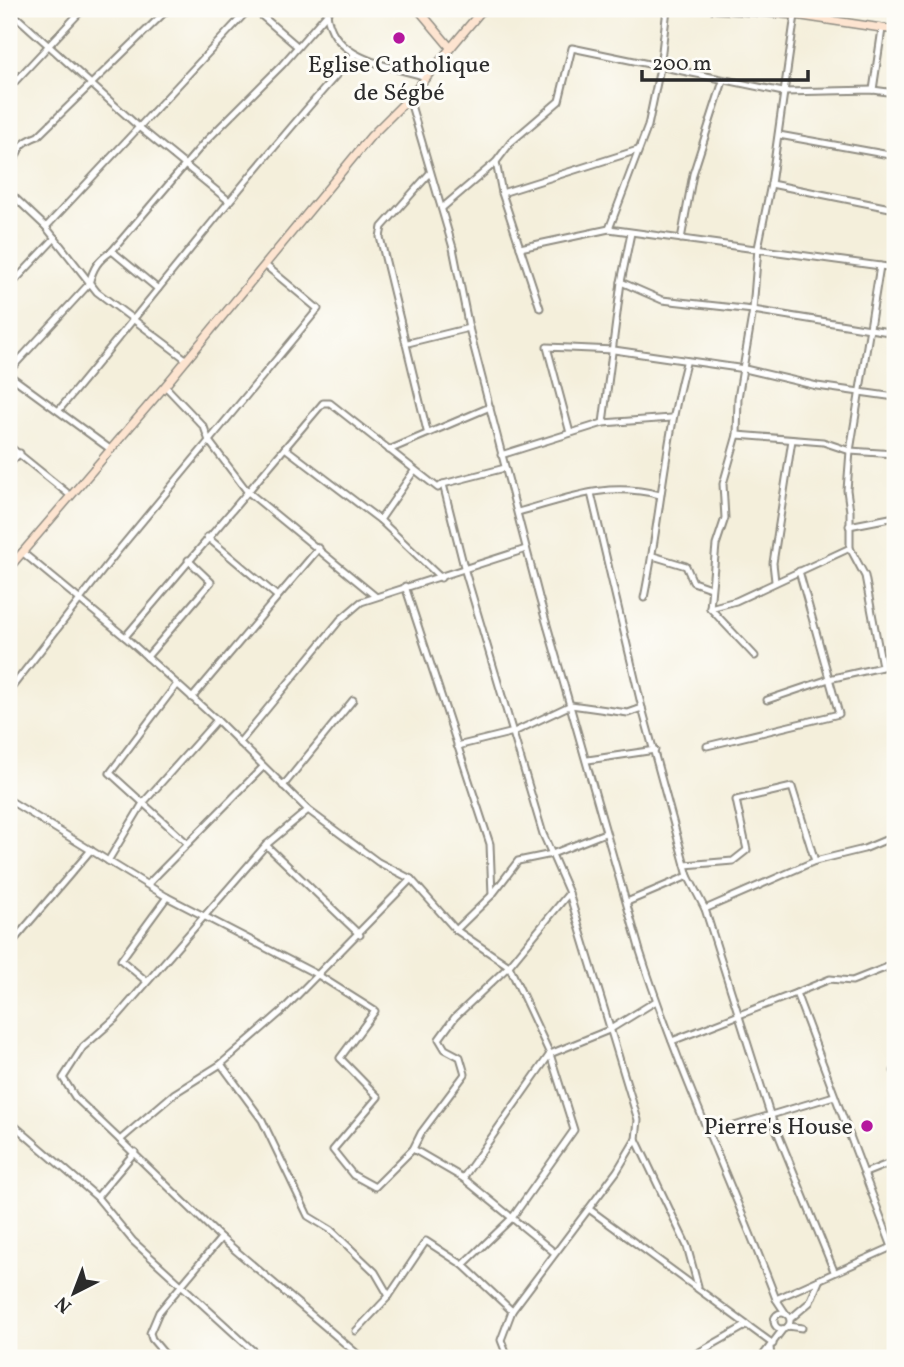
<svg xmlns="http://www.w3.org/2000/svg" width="904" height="1367" viewBox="0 0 904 1367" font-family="Vollkorn,serif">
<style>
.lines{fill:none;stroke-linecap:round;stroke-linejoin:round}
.street-casing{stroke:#908d83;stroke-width:9}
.secondary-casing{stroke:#908d83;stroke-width:10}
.street{stroke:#fff;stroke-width:5}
.secondary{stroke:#fde4d0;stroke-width:7}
.poi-dot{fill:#b5179e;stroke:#fdfcf7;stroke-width:2.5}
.labels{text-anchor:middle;stroke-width:6;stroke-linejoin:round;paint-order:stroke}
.poi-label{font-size:24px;fill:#2b2b2b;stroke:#fdfcf7}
</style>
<rect width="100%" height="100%" fill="#fdfcf7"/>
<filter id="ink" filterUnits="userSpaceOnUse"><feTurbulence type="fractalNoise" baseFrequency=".0143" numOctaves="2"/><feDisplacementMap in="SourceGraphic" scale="14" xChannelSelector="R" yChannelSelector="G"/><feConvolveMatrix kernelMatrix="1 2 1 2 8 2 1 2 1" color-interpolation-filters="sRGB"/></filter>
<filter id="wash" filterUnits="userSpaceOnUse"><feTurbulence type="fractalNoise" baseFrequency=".00686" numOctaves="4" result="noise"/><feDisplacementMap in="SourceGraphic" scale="28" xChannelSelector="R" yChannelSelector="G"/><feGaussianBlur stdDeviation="1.57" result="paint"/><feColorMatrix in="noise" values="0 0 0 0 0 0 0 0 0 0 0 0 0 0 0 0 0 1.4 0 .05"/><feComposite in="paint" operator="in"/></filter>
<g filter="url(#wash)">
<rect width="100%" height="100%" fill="#f4efdb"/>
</g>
<g filter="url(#ink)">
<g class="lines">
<defs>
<g id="street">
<polyline points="254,9 297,46"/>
<polyline points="9,10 140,128 229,201"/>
<path d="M327,13c5,47 61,52 99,64"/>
<polyline points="9,88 83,9"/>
<polyline points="873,90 882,29"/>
<path d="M409,98l44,150 16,80 70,269 101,354c38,119 92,232 136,348l10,15"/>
<polyline points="779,135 895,156"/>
<polyline points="496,162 502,193 540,308"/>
<path d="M9,175c9,-20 6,-31 29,-39l130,-127"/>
<polyline points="771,184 895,209"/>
<polyline points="9,192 46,227 97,292 187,360"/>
<polyline points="502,193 638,150"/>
<polyline points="442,208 496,162 511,142 559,101 572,48 783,92 873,90 895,93"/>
<polyline points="46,227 249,9"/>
<polyline points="609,229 648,126 660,68 667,9"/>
<polyline points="681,239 693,174 723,81"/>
<polyline points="520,248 609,229 895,268"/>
<polyline points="112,251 158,289"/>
<polyline points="880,266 850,451 847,490 850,511 850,548 865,576 882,666"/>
<polyline points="621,282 662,300 753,310 895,333"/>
<polyline points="9,287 55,238"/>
<polyline points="408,343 469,328"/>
<path d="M9,371l80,-87c4,-16 9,-24 23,-33l91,-107 79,-79 49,-56"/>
<polyline points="9,375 110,449"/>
<polyline points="165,386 204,427 209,441 247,491 375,596"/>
<path d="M59,410c99,-119 193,-241 296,-356"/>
<polyline points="603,423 621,282 631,233"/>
<polyline points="427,431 380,237 382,227 430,173"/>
<polyline points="570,433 547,347 614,350 745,369 817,386 895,397"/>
<polyline points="737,435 823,442 850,451 895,454"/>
<polyline points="9,446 71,496"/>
<polyline points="285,448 380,520 441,578"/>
<polyline points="389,450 490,407"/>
<polyline points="892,454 895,464"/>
<polyline points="501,455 603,423 671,418"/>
<polyline points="9,464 20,453"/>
<polyline points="443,484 465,571 543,834 569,893 638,1120 636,1139 687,1246 698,1286"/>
<polyline points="591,493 642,708 688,876"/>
<path d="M518,512c51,-14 88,-31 142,-17"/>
<polyline points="380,520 414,471"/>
<polyline points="849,526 895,517"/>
<polyline points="207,537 277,596"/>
<polyline points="22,552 125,637 217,720 308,810 378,862 411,879 456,930 509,966 550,1054 574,1130 512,1218 463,1265"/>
<polyline points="653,556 686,566 693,582 710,588"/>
<polyline points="775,581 773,563 792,440"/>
<polyline points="405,586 490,844 492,895"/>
<path d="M644,598c16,-78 21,-158 42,-235"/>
<polyline points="710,608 736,601 850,548"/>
<polyline points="125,637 323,403 330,403 438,488 443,484 505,468"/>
<polyline points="755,656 710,608 716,545 725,518 723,484 737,435 738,398 753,310 758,248 771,184 795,15"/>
<polyline points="147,657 211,582 188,560"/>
<polyline points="177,684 110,773 187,843"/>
<polyline points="9,691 117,552 318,309 265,265"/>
<polyline points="192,698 319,548"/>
<polyline points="767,700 829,679 895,664"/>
<polyline points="239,743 340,620 361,602 526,549"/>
<polyline points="457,746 514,732 571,705 628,713 642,708"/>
<polyline points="707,746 839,714 799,571"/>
<polyline points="588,760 655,750"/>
<polyline points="283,786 353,700"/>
<polyline points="9,800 167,897 318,975 375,1011 340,1058 378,1097 333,1150 353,1175 375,1187 413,1149 421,1133 465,1074 460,1057 445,1049 439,1039 455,1017 509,966 569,893"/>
<polyline points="308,810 266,845 360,935"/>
<polyline points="266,845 116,1018 83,1047 63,1078 75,1097 120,1140 175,1093 221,1064 262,1120 308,1216 331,1230 375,1272 389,1296"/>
<polyline points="108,861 143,803 217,720"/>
<polyline points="685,865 733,861 747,850 736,800 792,787 815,861"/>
<polyline points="149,883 263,767"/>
<polyline points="627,902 688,876 705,909 770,1114 834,1271"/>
<polyline points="705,909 815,861 864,849 895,836"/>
<polyline points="9,928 17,936"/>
<polyline points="456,930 492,895 518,861 552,854 605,833"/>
<polyline points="9,946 91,850"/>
<polyline points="145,980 121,960 167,897"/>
<polyline points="672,1041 796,993 830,979 852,981 895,964"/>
<polyline points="221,1064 281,1012 411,879"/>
<polyline points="894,1071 895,1070"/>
<polyline points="9,1121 97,1197 133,1241 261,1358"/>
<polyline points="708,1134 834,1096"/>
<polyline points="120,1140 221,1238 362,1358"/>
<polyline points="413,1149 463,1178 550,1054 609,1030 656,1001"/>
<polyline points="865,1173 895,1161"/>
<polyline points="463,1178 555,1253"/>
<polyline points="97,1197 135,1152"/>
<polyline points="589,1209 773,1344"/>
<polyline points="776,1299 892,1247 796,993"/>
<polyline points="512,1311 617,1171 636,1139"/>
<circle cx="782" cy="1321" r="8"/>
<polyline points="790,1319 810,1302 820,1279"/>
<polyline points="788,1326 802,1328"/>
<polyline points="356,1331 389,1296 426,1241 463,1265 512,1311 501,1340 508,1358"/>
<polyline points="770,1347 771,1358"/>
<polyline points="168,1358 152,1339 150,1333 159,1312 221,1238"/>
<polyline points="689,1358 747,1325"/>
<polyline points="761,1358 783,1329"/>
</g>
<g id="secondary">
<polyline points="418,9 449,46"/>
<polyline points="713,9 795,15 895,30"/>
<polyline points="9,568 165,386 371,136 409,98 483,9"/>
</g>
</defs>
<use href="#street" class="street-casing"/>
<use href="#secondary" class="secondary-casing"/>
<use href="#street" class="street"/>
<use href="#secondary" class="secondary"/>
</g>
</g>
<g class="poi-dot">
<circle cx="399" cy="38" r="7"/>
<circle cx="867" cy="1126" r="7"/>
</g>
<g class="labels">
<g class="poi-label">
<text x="399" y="72">Eglise Catholique<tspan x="399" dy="28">de Ségbé</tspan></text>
<text x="853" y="1134" text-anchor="end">Pierre's House</text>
</g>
</g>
<rect width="904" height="1367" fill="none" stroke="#fdfcf7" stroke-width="35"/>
<g transform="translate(74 1293) rotate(222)" stroke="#fdfcf7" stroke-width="5" paint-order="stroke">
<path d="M0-5L12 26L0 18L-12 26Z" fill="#2b2b2b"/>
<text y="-10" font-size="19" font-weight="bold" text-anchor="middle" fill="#2b2b2b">N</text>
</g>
<path d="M642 70v10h166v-10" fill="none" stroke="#2b2b2b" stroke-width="3.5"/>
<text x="652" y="70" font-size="21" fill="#2b2b2b" stroke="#fdfcf7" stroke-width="5" paint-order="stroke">200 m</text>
</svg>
